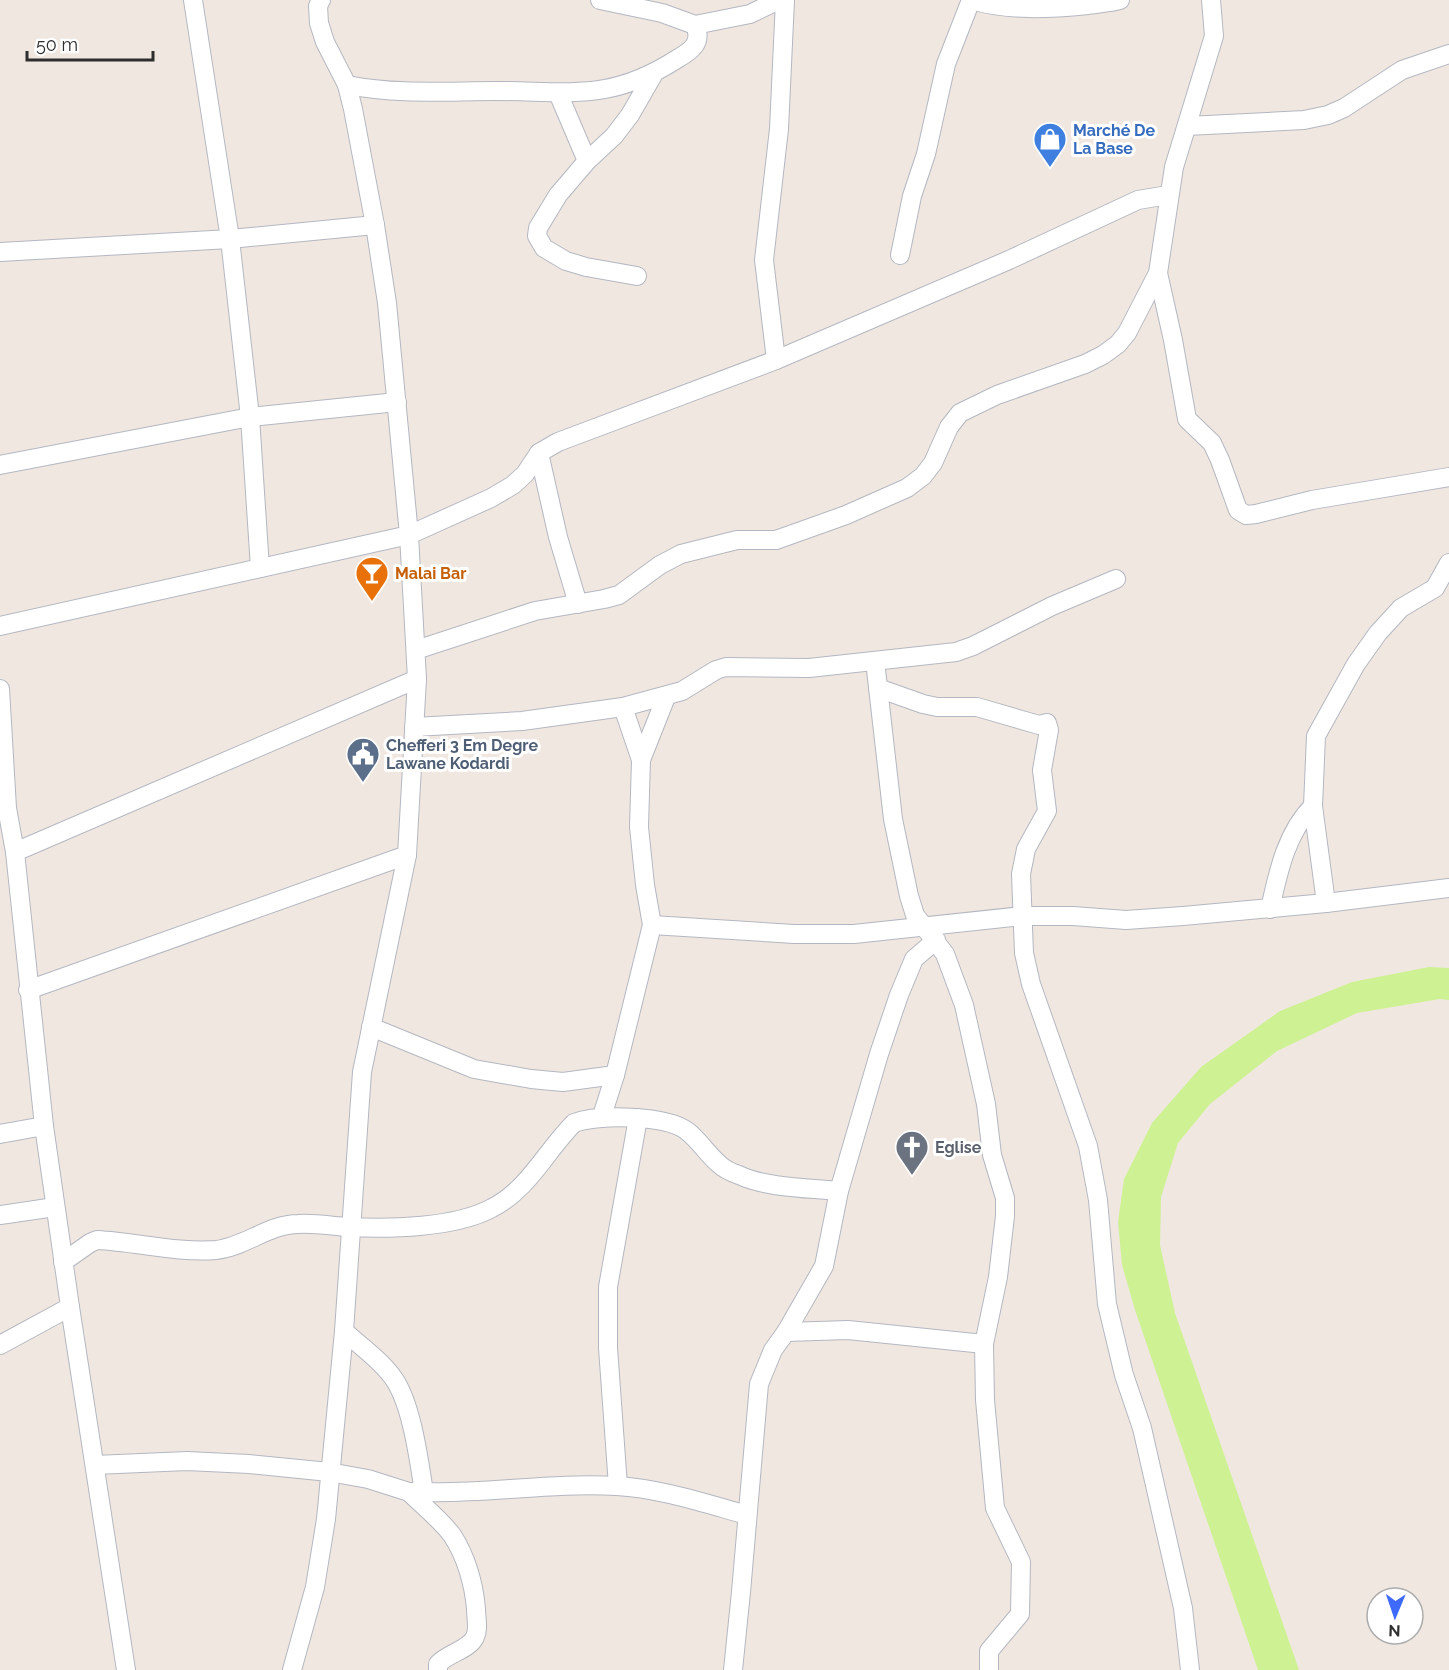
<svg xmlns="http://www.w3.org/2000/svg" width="1449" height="1670" viewBox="0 0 1449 1670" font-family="Raleway,sans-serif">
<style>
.pitch{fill:#cef194}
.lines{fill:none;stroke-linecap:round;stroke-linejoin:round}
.street-casing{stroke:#b4b7c2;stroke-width:20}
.street{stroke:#fff;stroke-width:18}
.labels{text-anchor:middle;stroke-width:6;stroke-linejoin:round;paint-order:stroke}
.shop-label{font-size:16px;font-weight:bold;fill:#366cbe;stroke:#fff;text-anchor:start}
.food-label{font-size:16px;font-weight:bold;fill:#c56008;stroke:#fff;text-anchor:start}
.service-label{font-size:16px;font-weight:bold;fill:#4e5e75;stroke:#fff;text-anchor:start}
.worship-label{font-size:16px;font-weight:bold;fill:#5b616d;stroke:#fff;text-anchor:start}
</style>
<rect width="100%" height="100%" fill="#f0e8e0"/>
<polygon class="pitch" points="1429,967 1449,968 1449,1000 1440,999 1357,1013 1277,1051 1210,1104 1178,1143 1161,1197 1160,1245 1175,1313 1299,1670 1258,1670 1135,1310 1122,1265 1118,1222 1124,1179 1152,1123 1201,1067 1280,1011 1352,982"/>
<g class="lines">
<defs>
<g id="street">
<polyline points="193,0 230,239 250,417 260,568"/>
<polyline points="600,0 662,13 695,25 750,14 779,0"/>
<path d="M971,0c38,11 77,9 117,5 10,-2 22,-2 32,-5"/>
<path d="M347,85c52,10 98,6 150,6 73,0 113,11 180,-32 14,-8 26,-16 18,-34"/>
<polyline points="558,93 587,161"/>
<polyline points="1187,126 1304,120 1328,115 1344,108 1402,70 1449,54"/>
<polyline points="0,252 230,239 375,225"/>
<polyline points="900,255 912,196 926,154 946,64 971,0"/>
<polyline points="1158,273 1173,340 1187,419 1212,443 1220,460 1238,510 1246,515 1256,514 1312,500 1449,477"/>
<polyline points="637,276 586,267 566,261 544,248 537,236 538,228 558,195 587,161 614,136 630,115 653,75"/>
<polyline points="776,360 764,260 779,129 785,0"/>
<polyline points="539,453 558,537 578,604"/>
<polyline points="0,465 250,417 397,402"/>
<polyline points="0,626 409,535 491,498 513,485 525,474 539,453 558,442 776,360 1009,260 1138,200 1168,195"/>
<polyline points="416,650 535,611 604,599 619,595 660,565 681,554 737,540 776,540 846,515 907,488 923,476 933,463 949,427 960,413 997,395 1085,364 1103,355 1118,344 1127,333 1158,273 1174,167 1214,36 1211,0"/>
<polyline points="875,661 893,819 909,896 915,915 945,954 964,1005 986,1104 992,1155 1005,1198 1005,1216 998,1277 984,1344 985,1400 995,1508 1021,1562 1020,1614 989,1651 989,1670"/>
<polyline points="878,688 923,704 937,707 977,707 1039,725 1047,723 1049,730 1042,770 1047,811 1026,849 1021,874 1024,953 1031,984 1088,1146 1098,1200 1107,1304 1124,1375 1142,1428 1183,1608 1190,1670"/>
<polyline points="0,689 7,808 15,852 44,1126 70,1307 126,1670"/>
<polyline points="414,727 522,721 623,707 682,691 716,670 726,667 809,668 956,652 973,646 1052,606 1116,579"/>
<polyline points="641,760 666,697"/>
<polyline points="15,852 417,679"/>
<polyline points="1326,903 1313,806 1316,736 1356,664 1378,633 1401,608 1435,588 1449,563"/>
<path d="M1270,909c8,-36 16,-76 43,-103"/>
<polyline points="652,925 794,934 854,934 1022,916 1073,916 1126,920 1183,916 1326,903 1449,888"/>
<polyline points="28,990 407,855"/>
<polyline points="371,1027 474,1069 531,1079 563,1082 615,1075"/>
<polyline points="602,1116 615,1075 652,925 645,885 639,827 641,760 623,707"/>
<polyline points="0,1134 44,1126"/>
<polyline points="0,1215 55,1207"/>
<path d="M63,1262l27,-19 7,-3c40,2 79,13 119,10 29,-3 53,-26 82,-26 17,-1 34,2 50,3 42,2 107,1 144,-19 36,-18 54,-57 82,-85 24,-9 92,-8 113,8 12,9 20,23 32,33 5,5 14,9 20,11 27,13 70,13 100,16"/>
<path d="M344,1331c16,15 38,30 50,48 18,26 25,82 30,113"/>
<polyline points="786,1332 848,1330 984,1344"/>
<polyline points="0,1345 70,1307"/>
<path d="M95,1465l92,-4 62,3 80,8 39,7 41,13h15c64,2 129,-10 193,-6 41,2 90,18 130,29"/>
<polyline points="618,1486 608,1348 608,1287 638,1118"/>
<path d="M409,1492c13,13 31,27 43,43 14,21 22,49 24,74 0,9 3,20 -1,28 -6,13 -27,16 -37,27v6"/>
<polyline points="292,1670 315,1587 326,1519 344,1331 362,1072 407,855 417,679 409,535 387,303 375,225 353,109 347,85 325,42 319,23 318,6 321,0"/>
<polyline points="733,1670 741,1592 759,1384 773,1350 786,1332 824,1266 839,1191 879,1054 899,995 914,959 936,940"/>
</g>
</defs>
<use href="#street" class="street-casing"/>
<use href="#street" class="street"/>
</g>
<defs>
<symbol id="shop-pin" viewBox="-11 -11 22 30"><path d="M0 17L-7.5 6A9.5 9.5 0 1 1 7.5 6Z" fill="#3f7fe0" stroke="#fff"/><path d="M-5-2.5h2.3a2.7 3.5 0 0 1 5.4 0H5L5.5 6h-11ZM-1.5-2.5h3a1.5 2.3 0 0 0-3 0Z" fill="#fff"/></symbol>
<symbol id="bar-pin" viewBox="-11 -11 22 30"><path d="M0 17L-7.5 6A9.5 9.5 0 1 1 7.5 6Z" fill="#e8710a" stroke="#fff"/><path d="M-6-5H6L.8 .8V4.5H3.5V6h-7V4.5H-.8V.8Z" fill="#fff"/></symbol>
<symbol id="civic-pin" viewBox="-11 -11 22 30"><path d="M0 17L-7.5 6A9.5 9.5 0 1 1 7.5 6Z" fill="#5c6f8a" stroke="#fff"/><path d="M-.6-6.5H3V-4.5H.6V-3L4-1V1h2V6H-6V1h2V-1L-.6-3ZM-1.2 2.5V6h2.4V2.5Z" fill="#fff"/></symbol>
<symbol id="church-pin" viewBox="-11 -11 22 30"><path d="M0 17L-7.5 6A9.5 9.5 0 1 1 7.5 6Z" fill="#6b7280" stroke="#fff"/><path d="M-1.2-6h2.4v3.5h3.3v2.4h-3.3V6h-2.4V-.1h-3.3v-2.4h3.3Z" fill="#fff"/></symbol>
</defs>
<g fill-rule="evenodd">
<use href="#shop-pin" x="1031" y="120" width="38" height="52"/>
<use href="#bar-pin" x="353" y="554" width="38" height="52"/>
<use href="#civic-pin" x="344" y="735" width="38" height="52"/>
<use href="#church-pin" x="893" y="1128" width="38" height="52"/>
</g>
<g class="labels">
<g class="shop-label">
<text x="1073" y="136">Marché De<tspan x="1073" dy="18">La Base</tspan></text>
</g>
<g class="food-label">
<text x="395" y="579">Malai Bar</text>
</g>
<g class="service-label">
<text x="386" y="751">Chefferi 3 Em Degre<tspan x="386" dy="18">Lawane Kodardi</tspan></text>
</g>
<g class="worship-label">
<text x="935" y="1153">Eglise</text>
</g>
</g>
<g transform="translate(1395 1616) rotate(182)"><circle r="28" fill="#ffffff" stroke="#ababab" stroke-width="1.5"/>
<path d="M0-4.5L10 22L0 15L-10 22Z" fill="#3e6aff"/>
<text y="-9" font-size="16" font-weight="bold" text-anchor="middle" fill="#2e2e2e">N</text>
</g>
<path d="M27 51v9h126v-9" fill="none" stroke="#2e2e2e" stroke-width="3"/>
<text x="36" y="51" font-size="18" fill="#2e2e2e" stroke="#ffffff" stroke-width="4.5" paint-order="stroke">50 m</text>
</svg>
